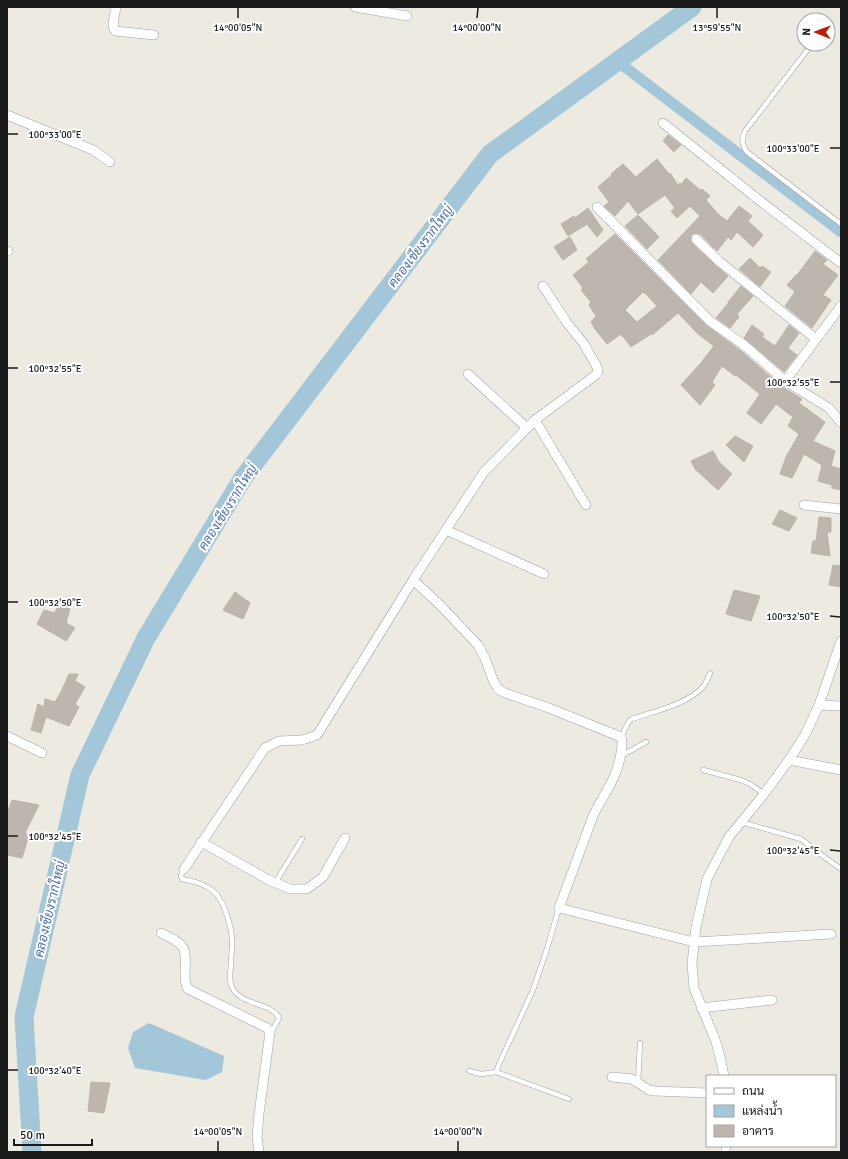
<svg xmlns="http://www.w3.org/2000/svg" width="848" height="1159" viewBox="0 0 848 1159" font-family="Signika,Sarabun,sans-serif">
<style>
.water{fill:#a3c6d8}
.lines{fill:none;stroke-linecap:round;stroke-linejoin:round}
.canal{stroke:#a3c6d8;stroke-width:11}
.river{stroke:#a3c6d8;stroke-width:19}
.building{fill:#bcb6ae;stroke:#bdb2a4;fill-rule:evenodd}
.service-casing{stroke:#a2a2a2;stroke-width:5.5}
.minor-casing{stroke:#a2a2a2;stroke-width:10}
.service{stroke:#fff;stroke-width:4.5}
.minor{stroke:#fff;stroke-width:9}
.ticks{fill:none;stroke:#1b1b1b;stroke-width:1.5}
.labels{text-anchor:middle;stroke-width:4;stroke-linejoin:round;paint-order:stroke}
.water-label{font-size:13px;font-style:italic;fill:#4e6fa4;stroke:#fff}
.ticks-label{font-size:10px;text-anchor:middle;fill:#1b1b1b;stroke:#fff;stroke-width:4;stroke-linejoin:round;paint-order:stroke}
</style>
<rect width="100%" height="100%" fill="#eceae1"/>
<polygon class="water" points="149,1023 224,1056 222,1072 206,1080 135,1068 128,1048 133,1032"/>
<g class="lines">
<polyline class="canal" points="617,61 841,232"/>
<polyline class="river" points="32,1152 24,1017 80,775 146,638 243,478 490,154 692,7"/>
</g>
<g class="building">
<polygon points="668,135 681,145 674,152 663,141"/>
<polygon points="657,159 669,174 670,173 678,185 680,183 681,185 686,178 700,190 702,189 710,196 706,200 718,214 727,221 739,206 752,216 748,221 763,235 753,247 737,232 731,240 728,237 717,251 700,234 695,233 691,235 690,240 692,243 716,266 728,276 713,293 701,282 691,294 658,260 700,216 690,206 677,218 671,211 675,208 665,195 638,214 628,201 615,216 604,206 609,202 598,187 612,175 611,174 623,164 636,177"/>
<polygon points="588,208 603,230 597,237 587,224 568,236 561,224 574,216 575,218"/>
<polygon points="638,215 659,237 647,249 625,226"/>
<path d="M615,234l91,91 34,25 41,36 21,13 -3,4 26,19 -12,19 22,10 -4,15 10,3v21l-9,-2v-3l-14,-4 4,-16 -18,-11 -12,24 -12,-4 6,-17 13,-23 -11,-8 5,-9 -17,-13 -15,20 -14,-11 13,-19 -24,-19 -1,1 -13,-10 -10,16 3,3 -15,20 -19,-20 19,-21 14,-18 -16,-12 -20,-21 -26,22 -1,-1 -20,13 -10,-13 -14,10 -12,-15 -4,-7 5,-6 -7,-11 2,-3 -10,-12 2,-2 -10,-13 16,-13 -3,-3zM643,292l1,1h1l12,13 -20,16 -12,-12z"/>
<polygon points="570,237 577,250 563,260 554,247"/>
<polygon points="815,251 827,260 823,264 838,275 823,295 831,300 812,328 785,306 795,292 787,285 796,275 797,275"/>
<polygon points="750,258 760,268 762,266 771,272 760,287 739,269"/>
<polygon points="741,286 753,296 737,314 739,317 730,328 716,318 729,302 728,302"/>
<polygon points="752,325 764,334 762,337 775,346 789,325 799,333 788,348 797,355 784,372 744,338"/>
<polygon points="735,436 753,446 744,462 726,445"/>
<polygon points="713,451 719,462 732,474 718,490 695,469 691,461"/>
<polygon points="780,510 797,518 789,531 772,524"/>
<polygon points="819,517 831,518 831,532 827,532 830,556 811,553 813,541 816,541"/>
<polygon points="833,565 841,566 841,587 829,585"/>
<polygon points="734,590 760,596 751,621 726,614"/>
<polygon points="235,592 250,603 243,619 223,610"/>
<polygon points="58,604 70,609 66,623 75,628 66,641 37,624 44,610 55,613"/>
<polygon points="69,674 78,674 75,681 85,687 75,704 79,707 69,726 46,717 41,733 31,730 38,704 44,707 45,699 55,702 61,692"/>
<polygon points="12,800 39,805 25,833 29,835 22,858 7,855 7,813"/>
<polygon points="91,1082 110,1083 104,1113 88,1111"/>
</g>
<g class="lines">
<defs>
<g id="service">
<path d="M809,48l-64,83c-4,9 -3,14 2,21l94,72"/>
<path d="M621,737l8,-16 3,-2c23,-8 54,-14 71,-32 3,-4 5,-9 7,-14"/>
<polyline points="621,756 646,742"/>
<polyline points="703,770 741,780 750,784 764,794"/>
<polyline points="741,822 801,839 827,859 841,869"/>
<path d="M184,869l-3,6 1,4c12,2 27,6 35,16 8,10 14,31 15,43 1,8 -1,17 -1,25 0,8 -3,16 1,24 8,19 40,15 47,31l-8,15"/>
<polyline points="275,883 302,839"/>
<polyline points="559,908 546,952 533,990 500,1062 496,1072 569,1099"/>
<polyline points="469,1071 481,1074 496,1072"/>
<polyline points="638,1083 640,1043"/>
</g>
<g id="minor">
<path d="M116,7c-1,8 -5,18 -1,24l39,4"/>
<polyline points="355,7 407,16"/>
<polyline points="7,115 93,150 110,162"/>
<polyline points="663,123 759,200 841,263"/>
<polyline points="597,207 710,321 744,345 785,381"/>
<polyline points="696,239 720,262 816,339"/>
<polyline points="7,251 8,251"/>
<polyline points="841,306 785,381 829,408 841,423"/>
<polyline points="468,374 527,428"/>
<polyline points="535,420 586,505"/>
<polyline points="804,505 841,509"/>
<polyline points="446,530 544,574"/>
<path d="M413,580l26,24 39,41 7,13 8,22 5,9 7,4 44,15 72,29c2,6 1,10 0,16 -4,26 -17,40 -28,63l-34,92 135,34 137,-8"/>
<polyline points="819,705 841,706"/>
<polyline points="7,736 42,753"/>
<polyline points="789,760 841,770"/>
<polyline points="201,842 269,880 290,889 307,889 323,877 345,838"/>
<polyline points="184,869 265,748 279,741 302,740 317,735 413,580 484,472 535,420 597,374 598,371 597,367 584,344 567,323 543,286"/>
<path d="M161,933c6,3 16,7 21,13 5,7 3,20 3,28 0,5 0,11 3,15l79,39 3,4 -11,82 -2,23 2,15"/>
<polyline points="701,1008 772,1000"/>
<polyline points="724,1076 720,1057 716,1042 694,988 692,964 696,927 707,879 729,837 764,794 789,760 805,735 819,705 841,641"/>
<polyline points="612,1077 632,1079 649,1090 655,1091 707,1093"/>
<polyline points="726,1146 726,1152"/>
</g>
</defs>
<use href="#service" class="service-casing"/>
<use href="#minor" class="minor-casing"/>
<use href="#service" class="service"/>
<use href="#minor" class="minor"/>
</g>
<path class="ticks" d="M238,18v-10M477,18l1,-10M717,18v-10M8,134h10M830,148h10M8,368h10M830,382h10M8,602h10M830,616l10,1M8,836h10M830,850l10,1M8,1070h10M218,1151v-10M458,1151v-10"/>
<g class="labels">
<g class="water-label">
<text transform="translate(420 246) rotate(-53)" y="5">คลองเชียงรากใหญ่</text>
<text transform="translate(227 507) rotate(-58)" y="5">คลองเชียงรากใหญ่</text>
<text transform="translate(49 909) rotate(-77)" y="5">คลองเชียงรากใหญ่</text>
</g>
</g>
<g class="ticks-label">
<text x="238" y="31">14°00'05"N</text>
<text x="477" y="31">14°00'00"N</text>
<text x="717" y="31">13°59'55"N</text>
<text x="55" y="138">100°33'00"E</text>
<text x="793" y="152">100°33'00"E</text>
<text x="55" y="372">100°32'55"E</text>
<text x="793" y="386">100°32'55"E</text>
<text x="55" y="606">100°32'50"E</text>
<text x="793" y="620">100°32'50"E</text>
<text x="55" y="840">100°32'45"E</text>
<text x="793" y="854">100°32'45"E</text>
<text x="55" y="1074">100°32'40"E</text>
<text x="218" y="1135">14°00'05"N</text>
<text x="458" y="1135">14°00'00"N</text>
</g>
<rect width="848" height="1159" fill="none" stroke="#1b1b1b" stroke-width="16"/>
<rect x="706" y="1075" width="130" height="72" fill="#ffffff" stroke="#a4a4a4"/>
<rect x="714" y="1088" width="20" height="6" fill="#ffffff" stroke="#a4a4a4"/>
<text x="742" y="1095" font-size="12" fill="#1b1b1b">ถนน</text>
<rect x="714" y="1105" width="20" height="12" fill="#a3c6d8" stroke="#a4a4a4"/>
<text x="742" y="1115" font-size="12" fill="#1b1b1b">แหล่งน้ำ</text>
<rect x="714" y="1125" width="20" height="12" fill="#bcb6ae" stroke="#a4a4a4"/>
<text x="742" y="1135" font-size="12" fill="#1b1b1b">อาคาร</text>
<g transform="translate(816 32) rotate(271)"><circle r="19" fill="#ffffff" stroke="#a4a4a4"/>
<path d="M0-3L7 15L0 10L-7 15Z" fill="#bb1f0b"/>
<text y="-6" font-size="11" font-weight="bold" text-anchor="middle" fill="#1b1b1b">N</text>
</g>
<path d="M14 1139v6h78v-6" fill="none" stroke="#1b1b1b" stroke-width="2"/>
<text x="20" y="1139" font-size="12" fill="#1b1b1b" stroke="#ffffff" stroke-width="3" paint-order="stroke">50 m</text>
</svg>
